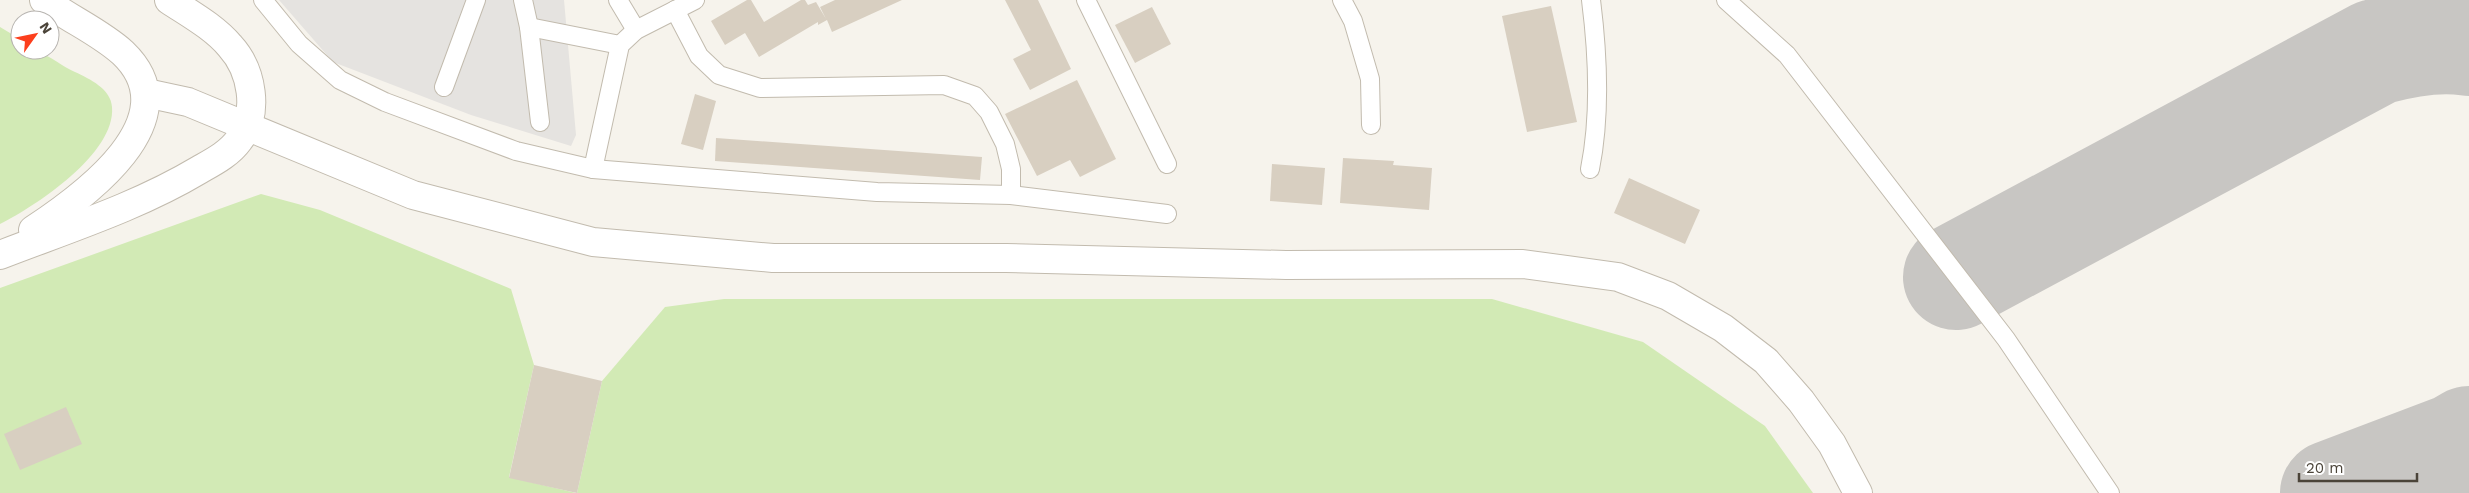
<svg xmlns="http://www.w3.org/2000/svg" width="2469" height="493" viewBox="0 0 2469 493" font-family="'Work Sans',sans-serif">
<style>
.green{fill:#d2eab5}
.parking{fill:#e5e3e0}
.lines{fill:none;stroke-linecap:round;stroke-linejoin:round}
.taxiway{stroke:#c8c6c3;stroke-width:106}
.building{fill:#d8cfc1}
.lane-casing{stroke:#c2bbae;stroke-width:20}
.street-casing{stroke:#c2bbae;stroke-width:30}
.lane{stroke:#fff;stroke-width:18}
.street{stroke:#fff;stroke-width:28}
</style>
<rect width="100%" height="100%" fill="#f6f3ec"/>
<g class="green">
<path d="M0,27l20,12v11c27,0 32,11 55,22 15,7 36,17 37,35 4,46 -76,99 -112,117z"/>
<polygon points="261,194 320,210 511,289 534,365 509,477 576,493 0,493 0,288"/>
<polygon points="724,299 1492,299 1643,342 1765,426 1813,493 577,493 602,381 665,307"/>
</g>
<polygon class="parking" points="279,0 564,0 576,135 571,146 471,115 333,62"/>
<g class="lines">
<g class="taxiway">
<path d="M1956,277l420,-225c30,-8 62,-14 93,-9"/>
<polyline points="2333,493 2457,446 2469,439"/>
</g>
</g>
<g class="building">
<polygon points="747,0 751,0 764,22 801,0 805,0 808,5 816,2 826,19 820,7 835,0 902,0 832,32 827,20 818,25 818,22 759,57 745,33 725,45 711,21"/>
<polygon points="1005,0 1038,0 1071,69 1030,90 1013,59 1031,50"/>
<polygon points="1551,6 1577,122 1527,132 1502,16"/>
<polygon points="1152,7 1171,44 1135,63 1115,25"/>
<polygon points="1077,80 1116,159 1080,177 1070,160 1037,176 1005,114"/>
<polygon points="695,94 716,101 703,150 681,144"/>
<polygon points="716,138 982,157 980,180 715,161"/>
<polygon points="1343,158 1394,161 1393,165 1432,168 1429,210 1340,203"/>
<polygon points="1272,164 1325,168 1322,205 1270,201"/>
<polygon points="1629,178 1700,210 1685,244 1614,213"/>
<polygon points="534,365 602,381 577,493 509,478"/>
<polygon points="66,407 82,444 20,470 4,434"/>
</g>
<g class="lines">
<defs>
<g id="lane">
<polyline points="263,0 299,44 340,80 385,102 516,151 593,169 877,192 1011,195 1167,214"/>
<polyline points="523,0 529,27 540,122"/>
<polyline points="618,0 636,30"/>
<polyline points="1086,0 1167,164"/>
<polyline points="1342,0 1353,21 1370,79 1371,125"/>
<polyline points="1726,0 1787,55 2006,339 2110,493"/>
<polyline points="675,10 699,56 719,75 760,88 944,85 975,96 989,112 1005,144 1011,169 1011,195"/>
<polyline points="529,27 620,45"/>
<polyline points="444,87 476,0"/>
<polyline points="593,169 620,45 636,30 695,0"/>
<path d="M1590,169c11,-55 8,-114 1,-169"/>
</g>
<g id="street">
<polyline points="146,93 188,102 413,195 593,242 773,258 1006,258 1286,265 1523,264 1618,277 1668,296 1723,328 1766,361 1801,401 1832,444 1858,493"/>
<path d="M33,230c50,-33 159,-111 90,-177 -23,-21 -54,-34 -79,-53"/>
<path d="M0,255c67,-26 137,-48 199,-85 14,-8 30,-16 40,-30 21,-27 13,-70 -9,-94 -16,-19 -40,-32 -61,-46"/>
</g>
</defs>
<use href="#lane" class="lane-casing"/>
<use href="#street" class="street-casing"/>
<use href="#lane" class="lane"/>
<use href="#street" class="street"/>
</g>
<g transform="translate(35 35) rotate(57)"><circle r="24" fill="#ffffff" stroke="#b7b4b0"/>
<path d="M0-4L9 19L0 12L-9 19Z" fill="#fc3f1d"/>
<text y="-8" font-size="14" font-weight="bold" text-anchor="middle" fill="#4b4439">N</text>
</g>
<path d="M2299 473v8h118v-8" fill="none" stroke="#4b4439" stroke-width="2.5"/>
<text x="2306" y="473" font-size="15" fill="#4b4439" stroke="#ffffff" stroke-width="4" paint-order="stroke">20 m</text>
</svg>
